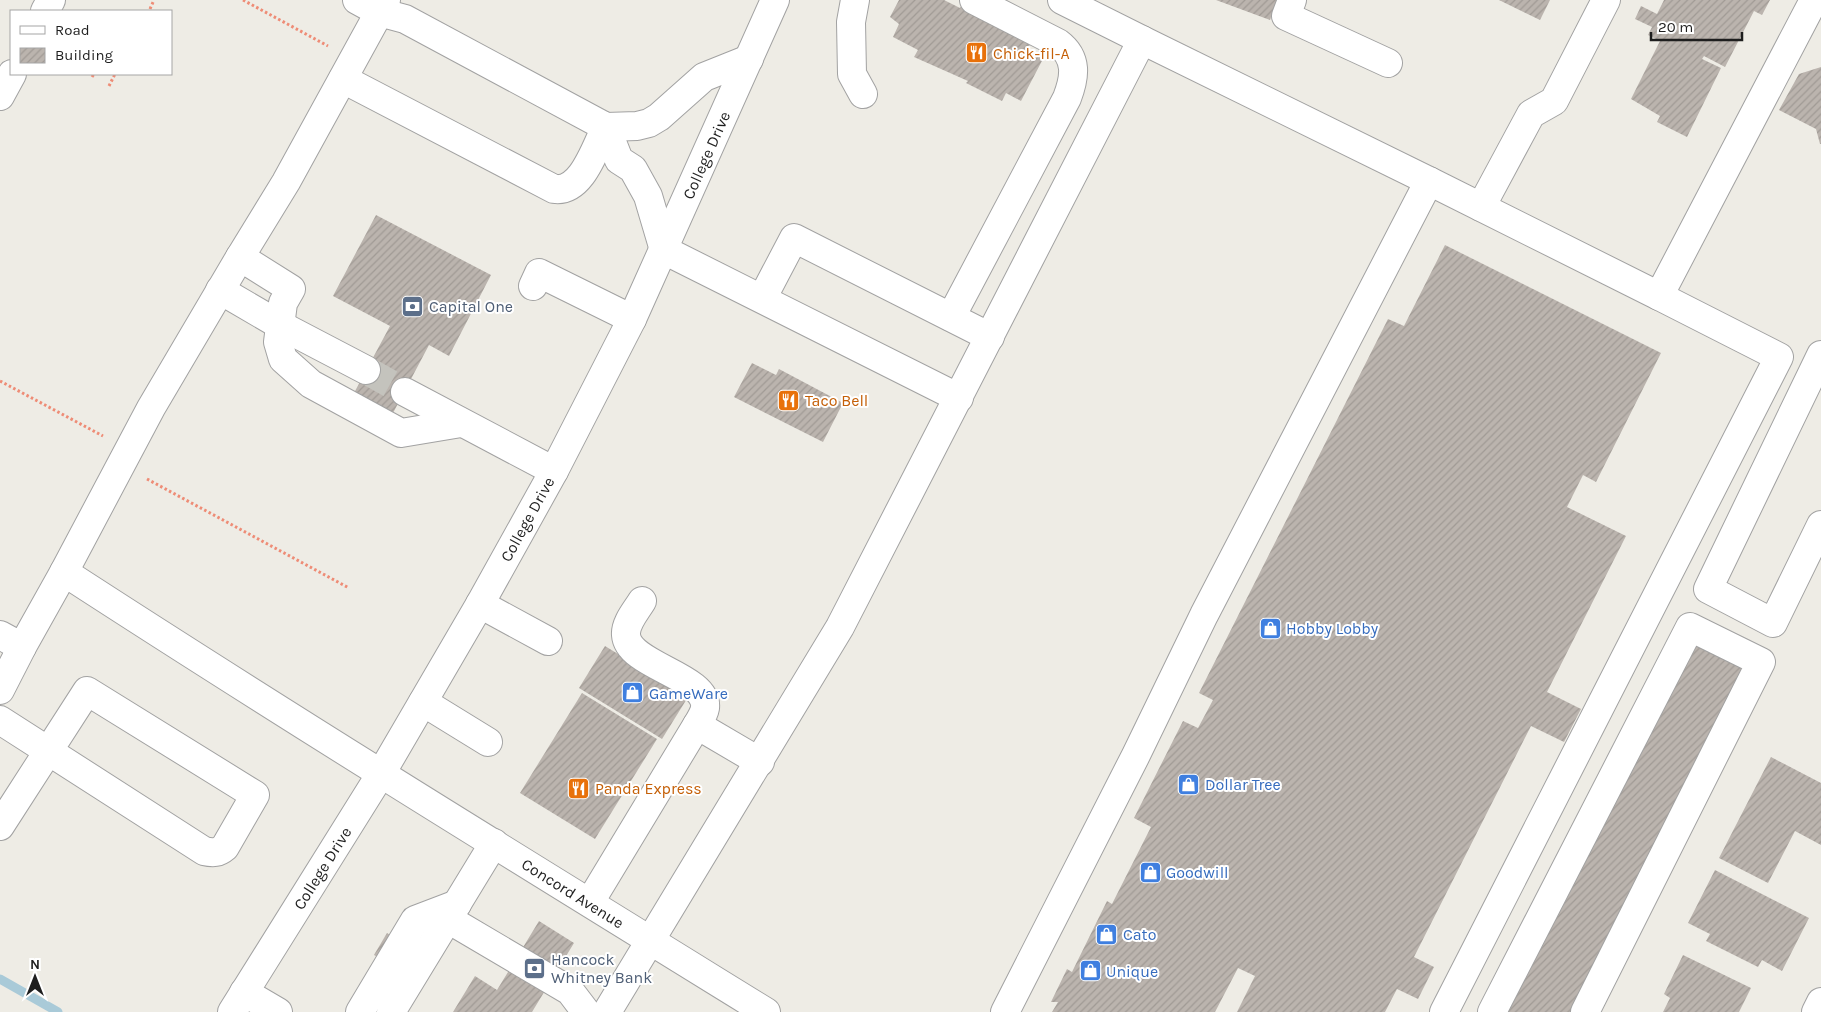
<svg xmlns="http://www.w3.org/2000/svg" width="1821" height="1012" viewBox="0 0 1821 1012" font-family="Karla,sans-serif">
<style>
.lines{fill:none;stroke-linecap:round;stroke-linejoin:round}
.stream{stroke:#a9cad8;stroke-width:9}
.building{fill:url(#building-hatch)}
.minor-tunnel{stroke:#c4c3bd;stroke-width:28;stroke-dasharray:28 14;stroke-linecap:butt}
.minor-casing{stroke:#a2a2a2;stroke-width:30}
.path{stroke:#ee8c76;stroke-width:3;stroke-dasharray:2.5 2.5;stroke-linecap:butt}
.minor{stroke:#fff;stroke-width:28}
.labels{text-anchor:middle;stroke-width:4;stroke-linejoin:round;paint-order:stroke}
.food-label{font-size:16px;fill:#c56008;stroke:#fff;text-anchor:start}
.street-label{font-size:16px;fill:#1e1e1e;stroke:#fff}
.service-label{font-size:16px;fill:#4e5e75;stroke:#fff;text-anchor:start}
.shop-label{font-size:16px;fill:#366cbe;stroke:#fff;text-anchor:start}
</style>
<defs>
<pattern id="building-hatch" width="6" height="6" patternUnits="userSpaceOnUse" patternTransform="scale(1.25)"><rect width="6" height="6" fill="#bbb4ae"/><path d="M-1 1l2-2M0 6l6-6M5 7l2-2" fill="none" stroke="#a09a95"/></pattern>
</defs>
<rect width="100%" height="100%" fill="#eeece5"/>
<g class="lines">
<polyline class="stream" points="0,979 58,1012"/>
</g>
<g class="building">
<polygon points="899,0 944,0 960,8 962,5 1031,42 1028,49 1044,57 1021,101 1006,93 1002,101 966,83 968,81 914,57 918,50 893,37 899,24 890,17"/>
<polygon points="1216,0 1277,0 1270,20"/>
<polygon points="1499,0 1550,0 1540,20"/>
<polygon points="1664,0 1770,0 1762,15 1754,11 1725,67 1704,56 1702,59 1721,68 1687,137 1657,122 1660,116 1631,99 1660,41 1648,35 1652,27 1635,19 1641,6 1657,14"/>
<polygon points="1821,67 1821,144 1820,144 1816,129 1779,110 1799,74"/>
<polygon points="376,215 491,275 449,356 429,345 393,413 354,393 390,326 333,296"/>
<polygon points="1445,245 1661,353 1596,482 1583,475 1567,507 1626,536 1547,692 1581,709 1564,742 1531,726 1414,957 1434,967 1418,999 1397,989 1385,1012 1237,1012 1255,976 1238,968 1215,1012 1052,1012 1058,1002 1051,1002 1067,969 1072,972 1107,901 1112,904 1151,827 1134,818 1183,721 1198,728 1213,700 1199,693 1388,319 1404,326"/>
<polygon points="752,363 776,375 779,369 843,403 823,442 734,397"/>
<polygon points="1695,644 1748,670 1575,1012 1508,1012"/>
<polygon points="605,646 688,697 662,739 579,688"/>
<polygon points="582,693 657,739 595,839 520,793"/>
<polygon points="1771,757 1821,783 1821,845 1795,831 1768,883 1719,858"/>
<polygon points="1715,870 1809,918 1782,971 1762,960 1758,967 1706,941 1710,934 1688,923"/>
<polygon points="539,921 574,943 532,1012 453,1012 475,976 497,990"/>
<polygon points="387,933 400,941 388,963 374,955"/>
<polygon points="1683,955 1751,988 1739,1012 1663,1012 1670,998 1664,994"/>
</g>
<g class="lines">
<polyline class="minor-tunnel" points="366,370 405,392"/>
<defs>
<g id="minor">
<polyline points="357,0 379,12 405,19 606,127 637,126 649,123 659,117 704,77 749,59"/>
<polyline points="855,0 851,22 852,74 863,94"/>
<polyline points="1292,0 1286,16 1388,63"/>
<polyline points="45,11 51,0"/>
<path d="M343,79l211,110c28,4 41,-41 52,-62"/>
<polyline points="0,96 12,74"/>
<polyline points="606,127 619,160 633,169 648,196 664,250 959,398"/>
<polyline points="1429,181 1659,296 1814,0"/>
<polyline points="1481,207 1531,114 1554,101 1606,0"/>
<polyline points="240,257 291,289 283,303 278,342 283,359 311,384 401,433 461,423"/>
<polyline points="533,286 539,273 632,319"/>
<polyline points="220,290 280,325 366,370"/>
<polyline points="763,297 794,238 990,337"/>
<path d="M951,317l116,-219c8,-21 11,-40 -9,-55l-84,-43"/>
<polyline points="1821,355 1708,589 1773,623 1821,525"/>
<polyline points="405,392 554,471"/>
<polyline points="64,572 151,408 240,257 286,182 386,0"/>
<polyline points="480,604 548,641"/>
<path d="M0,635l22,12 42,-75c231,150 467,295 702,440"/>
<polyline points="0,690 22,647"/>
<polyline points="423,702 488,742"/>
<path d="M0,720l204,131c9,2 14,2 21,-4l30,-52 -168,-104 -87,135"/>
<polyline points="697,725 760,762"/>
<path d="M590,902l107,-177c3,-5 7,-11 8,-17 4,-32 -77,-42 -79,-73 -1,-12 10,-24 16,-34"/>
<polyline points="448,919 570,991 586,1012"/>
<polyline points="244,992 278,1012"/>
<polyline points="232,1012 382,772 480,604 554,471 632,319 775,0"/>
<polyline points="360,1012 415,920 457,904"/>
<polyline points="391,1012 494,843"/>
<polyline points="607,1012 840,627 1142,40 1062,0"/>
<polyline points="1005,1012 1136,755 1204,615 1429,181 1142,40"/>
<polyline points="1444,1012 1779,357 1659,296"/>
<polyline points="1492,1012 1690,627 1761,662 1585,1012"/>
<polyline points="1816,1012 1821,1002"/>
</g>
</defs>
<use href="#minor" class="minor-casing"/>
<g class="path">
<polyline points="243,0 328,46"/>
<polyline points="150,9 154,0"/>
<polyline points="92,77 94,74"/>
<polyline points="109,86 115,74"/>
<polyline points="0,381 103,436"/>
<polyline points="147,479 349,588"/>
</g>
<use href="#minor" class="minor"/>
</g>
<defs>
<symbol id="restaurant-square" viewBox="-11 -11 22 22"><rect x="-9" y="-9" width="18" height="18" rx="4" fill="#e8710a" stroke="#fff"/><path d="M-5-6h1v4h1v-4h1v4h1v-4h1v5L-1.5 .5V6h-2V.5L-5-1ZM5-6V6H3V1.5H1.5Q1.5-4 5-6Z" fill="#fff"/></symbol>
<symbol id="bank-square" viewBox="-11 -11 22 22"><rect x="-9" y="-9" width="18" height="18" rx="4" fill="#5c6f8a" stroke="#fff"/><path d="M-6-4H6V4H-6ZM0-2.3a2.3 2.3 0 1 0 0 4.6a2.3 2.3 0 1 0 0-4.6Z" fill="#fff"/></symbol>
<symbol id="shop-square" viewBox="-11 -11 22 22"><rect x="-9" y="-9" width="18" height="18" rx="4" fill="#3f7fe0" stroke="#fff"/><path d="M-5-2.5h2.3a2.7 3.5 0 0 1 5.4 0H5L5.5 6h-11ZM-1.5-2.5h3a1.5 2.3 0 0 0-3 0Z" fill="#fff"/></symbol>
</defs>
<g fill-rule="evenodd">
<use href="#restaurant-square" x="964" y="40" width="25" height="25"/>
<use href="#bank-square" x="400" y="294" width="25" height="25"/>
<use href="#restaurant-square" x="776" y="388" width="25" height="25"/>
<use href="#shop-square" x="1258" y="616" width="25" height="25"/>
<use href="#shop-square" x="620" y="680" width="25" height="25"/>
<use href="#shop-square" x="1176" y="772" width="25" height="25"/>
<use href="#restaurant-square" x="566" y="776" width="25" height="25"/>
<use href="#shop-square" x="1138" y="860" width="25" height="25"/>
<use href="#shop-square" x="1094" y="922" width="25" height="25"/>
<use href="#bank-square" x="522" y="956" width="25" height="25"/>
<use href="#shop-square" x="1078" y="958" width="25" height="25"/>
</g>
<g class="labels">
<g class="food-label">
<text x="993" y="59">Chick-fil-A</text>
<text x="805" y="406">Taco Bell</text>
<text x="595" y="794">Panda Express</text>
</g>
<g class="street-label">
<text transform="translate(706 155) rotate(-66)" y="6">College Drive</text>
<text transform="translate(527 519) rotate(-61)" y="6">College Drive</text>
<text transform="translate(322 868) rotate(-58)" y="6">College Drive</text>
<text transform="translate(573 893) rotate(32)" y="6">Concord Avenue</text>
</g>
<g class="service-label">
<text x="429" y="312">Capital One</text>
<text x="551" y="965">Hancock<tspan x="551" dy="18">Whitney Bank</tspan></text>
</g>
<g class="shop-label">
<text x="1286" y="634">Hobby Lobby</text>
<text x="649" y="699">GameWare</text>
<text x="1205" y="790">Dollar Tree</text>
<text x="1166" y="878">Goodwill</text>
<text x="1123" y="940">Cato</text>
<text x="1106" y="977">Unique</text>
</g>
</g>
<rect x="10" y="10" width="162" height="65" fill="#ffffff" stroke="#a5a5a5"/>
<rect x="20" y="26" width="25" height="8" fill="#ffffff" stroke="#a5a5a5"/>
<text x="55" y="35" font-size="15" fill="#1e1e1e">Road</text>
<rect x="20" y="48" width="25" height="15" fill="url(#building-hatch)" stroke="#a5a5a5"/>
<text x="55" y="60" font-size="15" fill="#1e1e1e">Building</text>
<g transform="translate(35 977)" stroke="#ffffff" stroke-width="4" paint-order="stroke">
<path d="M0-4L9 19L0 12L-9 19Z" fill="#1e1e1e"/>
<text y="-8" font-size="14" font-weight="bold" text-anchor="middle" fill="#1e1e1e">N</text>
</g>
<path d="M1651 32v8h91v-8" fill="none" stroke="#1e1e1e" stroke-width="2.5"/>
<text x="1658" y="32" font-size="15" fill="#1e1e1e" stroke="#ffffff" stroke-width="4" paint-order="stroke">20 m</text>
</svg>
